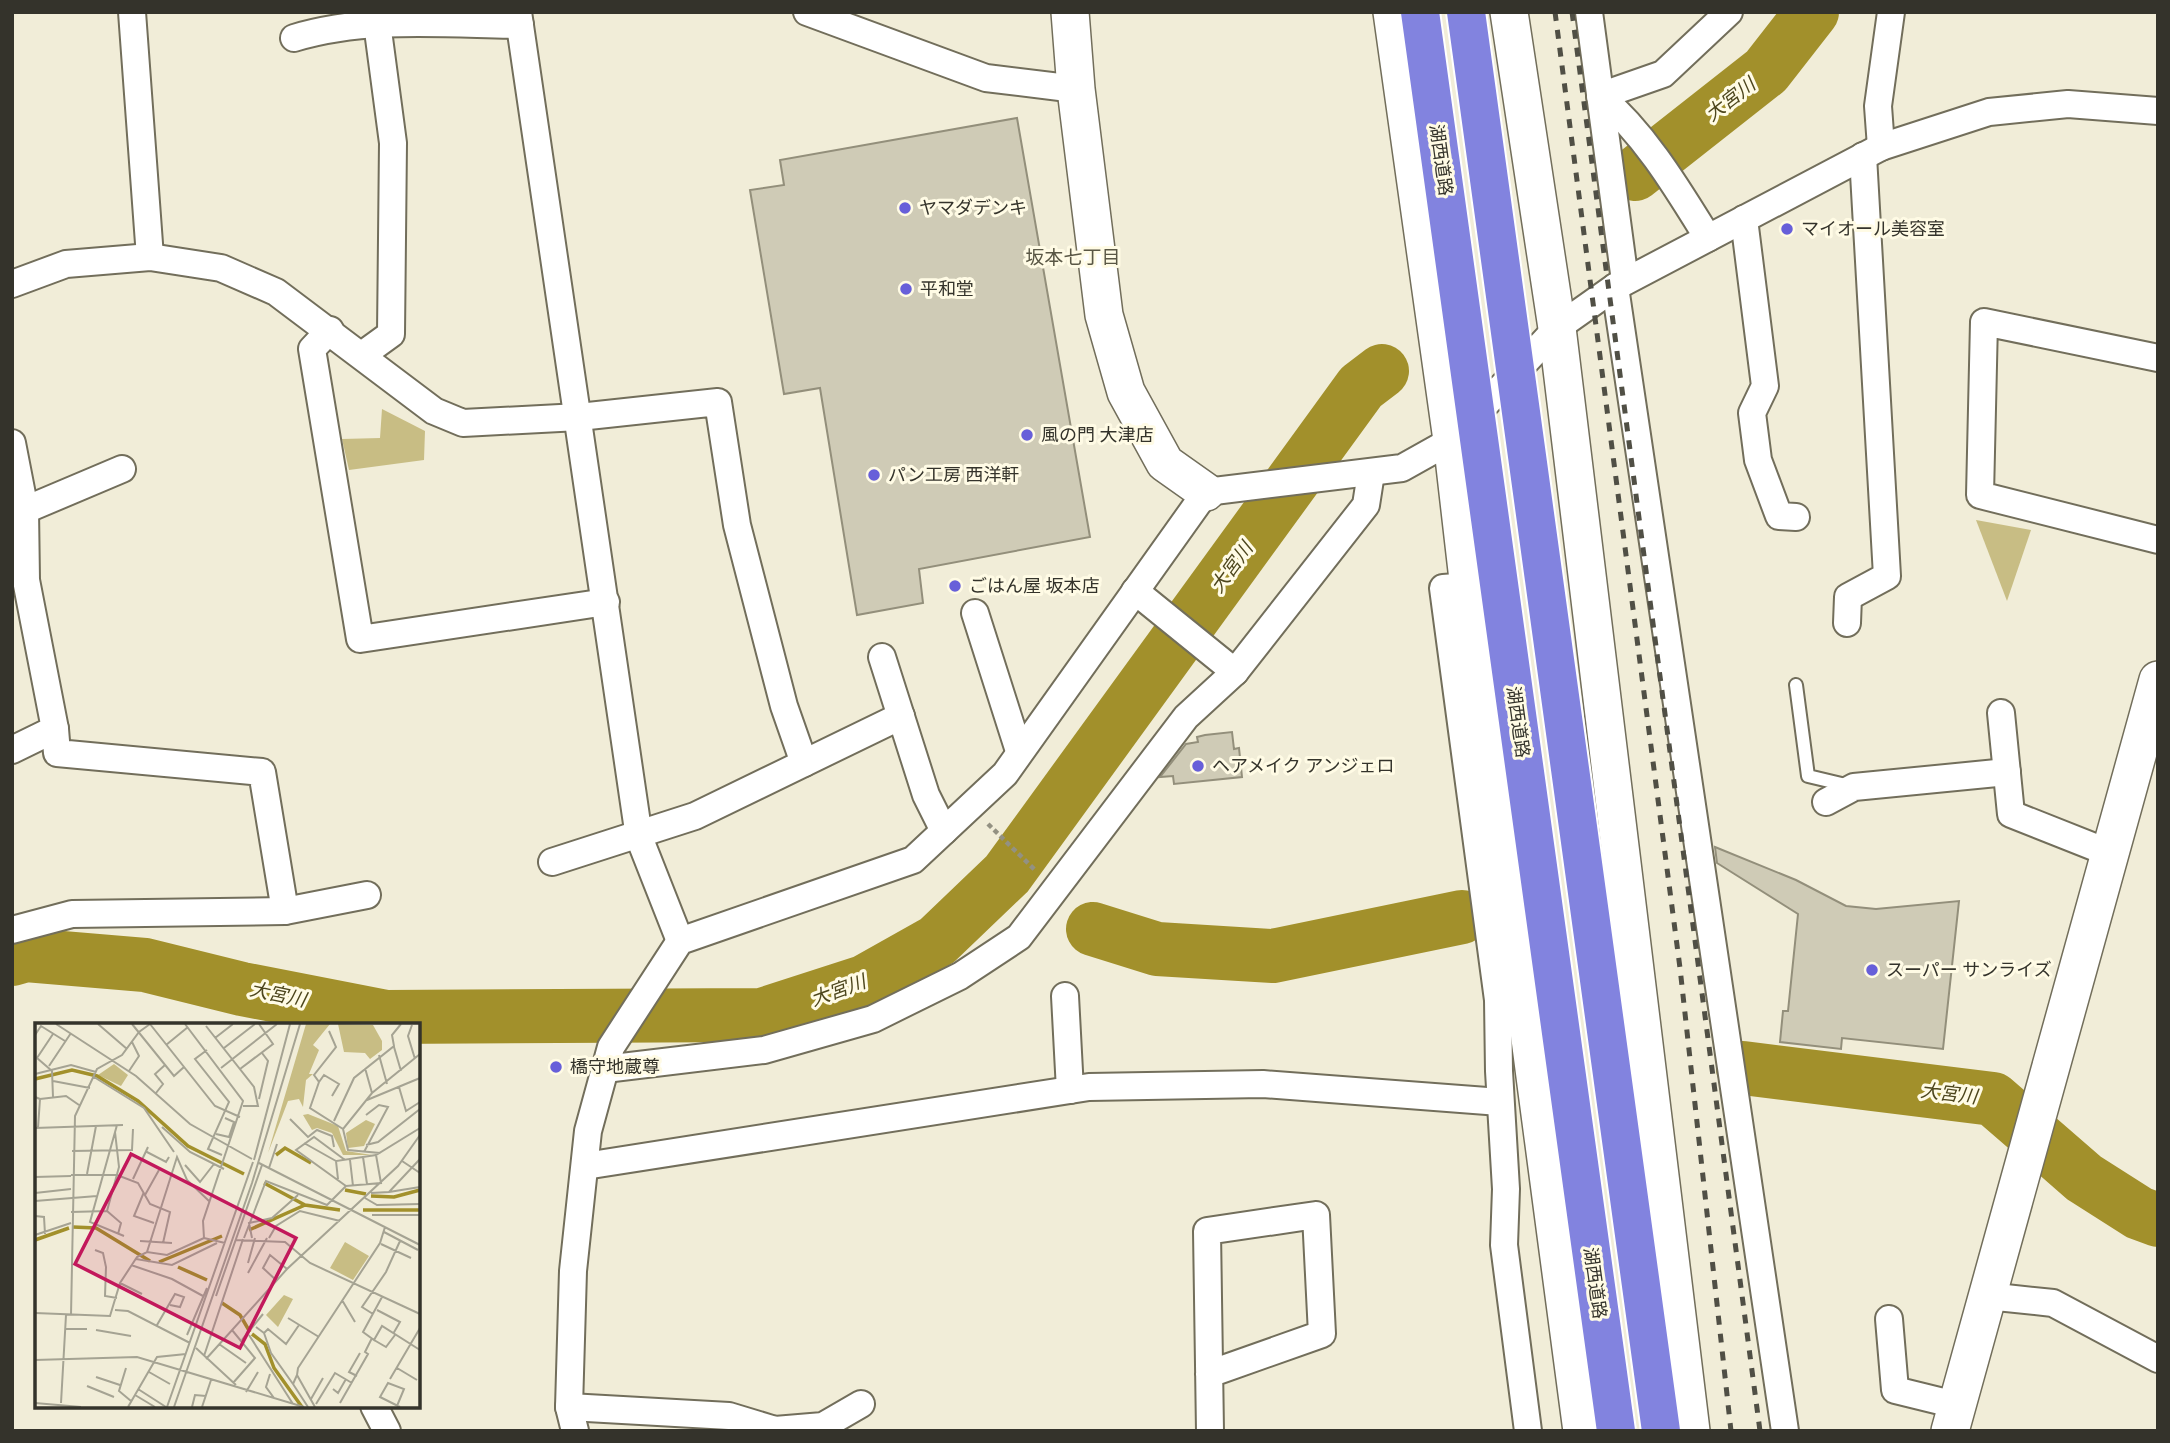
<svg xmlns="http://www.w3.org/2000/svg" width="2170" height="1443" viewBox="0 0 2170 1443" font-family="'Golos Text','Noto Sans JP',sans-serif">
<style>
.green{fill:#c8bd84}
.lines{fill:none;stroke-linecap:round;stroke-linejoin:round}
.river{stroke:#a2902b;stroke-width:54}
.building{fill:#cfcbb6;stroke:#938f7b;stroke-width:2}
.lane-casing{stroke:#726e5b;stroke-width:16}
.street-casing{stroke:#726e5b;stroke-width:30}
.secondary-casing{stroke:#726e5b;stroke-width:40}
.path{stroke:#939182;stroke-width:4.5;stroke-dasharray:5 3.5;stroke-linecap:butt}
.lane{stroke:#fff;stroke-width:12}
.street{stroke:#fff;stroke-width:26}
.secondary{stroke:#fff;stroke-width:37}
.rail{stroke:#504f45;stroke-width:5;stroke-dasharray:9 9;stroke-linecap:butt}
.highway-bridge-casing{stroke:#fff;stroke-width:42;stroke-linecap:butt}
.highway-bridge{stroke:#8283df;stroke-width:38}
.poi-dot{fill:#675fd9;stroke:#fffbe5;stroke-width:2.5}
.labels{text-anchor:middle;stroke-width:6;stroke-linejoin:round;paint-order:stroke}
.street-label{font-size:18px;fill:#34332b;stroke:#fffbe5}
.poi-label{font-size:18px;fill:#34332b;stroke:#fffbe5;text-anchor:start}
.water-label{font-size:19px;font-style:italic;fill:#4d461d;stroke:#fffbe5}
.neighbourhood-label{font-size:19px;fill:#5a5745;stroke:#fffbe5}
.inset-river{fill:none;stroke:#a2902b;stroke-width:3.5}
.inset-road{fill:none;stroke:#a5a393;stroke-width:2}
.view{fill:#c2185b;fill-opacity:0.15;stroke:#c2185b;stroke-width:3.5}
.inset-edge{fill:none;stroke:#34332b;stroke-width:3.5}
</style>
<rect width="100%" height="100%" fill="#f1edd8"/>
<g class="green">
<polygon points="382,409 425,431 424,460 349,470 342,439 380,438"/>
<polygon points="1976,520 2031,530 2007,601"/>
</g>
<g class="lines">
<g class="river">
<polyline points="1635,174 1766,71 1812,12"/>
<polyline points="1093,929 1157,949 1273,956 1462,917"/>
<polyline points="12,959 26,955 145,965 242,989 386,1017 762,1015 864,982 937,941 1007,874 1361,387 1382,371"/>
<polyline points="1743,1068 1993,1099 2084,1178 2139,1213 2158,1220"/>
</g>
</g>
<g class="building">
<polygon points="1017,118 1090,537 919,569 923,603 857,615 820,388 784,394 750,190 784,185 780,160"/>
<polygon points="1232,732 1234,749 1239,748 1242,777 1174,784 1173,776 1160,777 1186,744 1198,742 1197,737 1205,735"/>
<polygon points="1715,847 1796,880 1846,906 1876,909 1959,901 1943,1049 1842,1038 1841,1049 1780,1042 1783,1011 1788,1011 1798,914 1717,863"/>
</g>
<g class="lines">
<defs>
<polyline id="lane" points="1796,685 1808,776 1850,786"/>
<g id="street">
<polyline points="132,12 150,257"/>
<polyline points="518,12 639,837 680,941"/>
<polyline points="807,12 986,78 1076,89"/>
<polyline points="1589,12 1625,281"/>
<path d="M294,38c73,-22 151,-14 226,-13"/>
<polyline points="1881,147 1878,106 1891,12"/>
<polyline points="1744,219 1765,386 1752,413 1758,460 1779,516 1796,517"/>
<path d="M1708,238c-31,-50 -63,-104 -108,-142l63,-22 66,-62"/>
<polyline points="12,284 66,264 150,257 221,268 276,292 434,411 463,423 579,417 718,402 737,525 784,706 804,763"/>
<polyline points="1615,287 1785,1431"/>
<polyline points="330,330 312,349 360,639 606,602"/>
<polyline points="362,355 391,334 393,143 377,23"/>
<polyline points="2158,358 1984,322 1980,495 2158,540"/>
<polyline points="12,443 25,510 26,580 55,729 12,750"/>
<polyline points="25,510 122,469"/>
<polyline points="1470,586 1443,588 1498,1000 1499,1071 1506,1189 1504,1245 1528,1431"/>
<polyline points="1135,591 1235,672"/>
<polyline points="975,613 1019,751"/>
<polyline points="1847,623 1848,597 1887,576 1863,156"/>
<polyline points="882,657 926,795 944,831"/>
<polyline points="2001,713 2011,814 2112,854"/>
<polyline points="55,729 57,753 262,772 285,911"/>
<polyline points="1826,802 1854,787 2007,772"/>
<polyline points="552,862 695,816 901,716"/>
<polyline points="12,930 72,914 285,911 367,895"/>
<polyline points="1065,996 1070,1090"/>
<polyline points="605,1069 764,1050 873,1019 960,976 1019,937 1186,717 1235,672 1366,505 1371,473"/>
<polyline points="585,1166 1089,1087 1263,1084 1500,1102"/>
<polyline points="1987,1296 2053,1303 2158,1359"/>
<polyline points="1889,1319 1895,1390 1956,1405"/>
<polyline points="1209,1374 1322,1334 1316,1215 1207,1231 1210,1431"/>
<polyline points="374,1406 387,1431"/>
<polyline points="569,1407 729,1416 775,1430 823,1426 861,1404"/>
<polyline points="575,1431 569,1407 573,1271 588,1131 611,1047 680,941 913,860 1005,774 1206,492 1402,468 1452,440 1557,328 1615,287 1881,147 1989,112 2068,104 2158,111"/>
</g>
<g id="secondary">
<polyline points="1070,12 1076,89 1104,315 1126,392 1165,463 1206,492"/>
<polyline points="1392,12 1452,440 1480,684 1509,880 1582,1431"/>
<polyline points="1509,12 1557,328 1691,1431"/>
<polyline points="1950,1431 2158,680"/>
</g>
</defs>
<use href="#lane" class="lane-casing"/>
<use href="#street" class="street-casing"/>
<use href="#secondary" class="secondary-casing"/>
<polyline class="path" points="988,824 1035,870"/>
<use href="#lane" class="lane"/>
<use href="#street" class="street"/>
<use href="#secondary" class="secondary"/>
<g class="rail">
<polyline points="1555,12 1680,968 1731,1431"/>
<polyline points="1572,12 1760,1431"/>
</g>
<defs>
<g id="highway-bridge">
<polyline points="1420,12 1616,1431"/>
<polyline points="1466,12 1661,1431"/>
</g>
</defs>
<use href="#highway-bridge" class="highway-bridge-casing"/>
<use href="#highway-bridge" class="highway-bridge"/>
</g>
<g class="poi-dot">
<circle cx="905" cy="208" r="7"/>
<circle cx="1787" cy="229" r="7"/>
<circle cx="906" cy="289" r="7"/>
<circle cx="1027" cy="435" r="7"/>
<circle cx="874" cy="475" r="7"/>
<circle cx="955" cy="586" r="7"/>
<circle cx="1198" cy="766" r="7"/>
<circle cx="1872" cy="970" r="7"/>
<circle cx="556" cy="1067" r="7"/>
</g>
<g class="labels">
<g class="street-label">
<text transform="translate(1441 160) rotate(82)" y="6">湖西道路</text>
<text transform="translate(1518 722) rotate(82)" y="6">湖西道路</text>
<text transform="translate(1595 1283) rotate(82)" y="6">湖西道路</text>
</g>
<g class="poi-label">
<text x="919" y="214">ヤマダデンキ</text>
<text x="1801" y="235">マイオール美容室</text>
<text x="920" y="295">平和堂</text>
<text x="1041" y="441">風の門 大津店</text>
<text x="888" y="481">パン工房 西洋軒</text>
<text x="969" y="592">ごはん屋 坂本店</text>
<text x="1212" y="772">ヘアメイク アンジェロ</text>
<text x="1886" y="976">スーパー サンライズ</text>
<text x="570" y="1073">橋守地蔵尊</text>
</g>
<g class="water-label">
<text transform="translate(1730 99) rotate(-38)" y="7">大宮川</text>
<text transform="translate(1231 567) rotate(-54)" y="7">大宮川</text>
<text transform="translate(838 990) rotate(-20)" y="7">大宮川</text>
<text transform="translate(278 994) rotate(12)" y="7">大宮川</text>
<text transform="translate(1949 1093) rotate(7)" y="7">大宮川</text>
</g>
<g class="neighbourhood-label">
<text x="1073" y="264">坂本七丁目</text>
</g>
</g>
<g transform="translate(35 1023)">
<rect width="385" height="385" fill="#f1edd8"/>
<path d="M271,1h24l-17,21 6,5 -10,24h4l-7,6 -3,27 -4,-8 -11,2 -20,52zM303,1l35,1 9,16v9l-12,9 -5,-6 -21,-1zM79,41l14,11 -7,11 -23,-11zM273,91l30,12 8,25 26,4h-29l-11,-22 -15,-5 -5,2 -9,-15zM331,97l9,4 -11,22 -16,2 -2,-15zM310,219l24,14 -16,24 -23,-12zM249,272l9,4 -15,28 -12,-12z" fill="#c8bd84"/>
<path class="inset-river" d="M0,56l37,-9 25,6 41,25 50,45 56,28M241,132l9,-7 26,15M229,160l41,22 35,5M310,167l21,4M336,173l23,1 26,-7M328,187h57M38,204l23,1 54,33M214,207l56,-25M0,217l34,-12M124,239l63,-26M143,244l29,13M187,280l18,12 10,17M217,311l13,10 9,24 28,39"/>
<path class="inset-road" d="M21,1l80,52 54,48 62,35M63,1l29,25M97,1l42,52 10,-9M150,1l58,77 -40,120 1,17M377,2l-4,11 7,23M171,3l48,61 4,19h-15M294,8l7,16 -22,28 5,7 -9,26 33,21M0,12l6,-9 24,15M180,15l18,-14M131,22l22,-18M359,24l7,24M189,25l31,-24M172,27l-12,9 34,43 -21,47 14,6M344,32l8,29M2,35l15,13 1,26M2,35l16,-24M14,43l22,-33M186,45l56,-44M330,45l7,25M205,46l33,-25 -14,-20M94,48l10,-15 -7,-14M0,51l36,-9 25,7M59,54l50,31 30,44M18,58l37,7M284,59l5,-7 15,9 -7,12M364,64l7,24 14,-9M121,70l7,-9 -8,-10 10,-9M0,74l5,2 -2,29M5,76l26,-3 13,9M224,76l9,-38 -6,-8M332,77l53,-22M255,96l18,18 9,-7 15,6 2,11M299,98l20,-43 40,-32 -2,-11 9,-11M82,102l-27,97 34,14M127,104l28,25 34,17M0,105l88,-3M181,111l13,3 5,-15 -9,-4M269,120l32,18M331,122l12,-3 42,-33M37,128l60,-1 1,-21M110,128l21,11 3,-5M329,129l24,-45 -9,-2 -13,10M345,130l-32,-3 -5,-21 29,-36 48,-39M328,134l4,27M219,137l36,-136M310,137l-31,-23 -18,13 50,36 35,-3 -5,-28M315,137l3,26M367,138l18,12M224,140l161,82M150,142l15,17 14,-18M234,145l8,-24M52,151l9,-48M36,152h46l21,8 12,21 20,8 -7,31M0,154l36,-1M98,156l15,-32M303,156l-2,-18 40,-6 44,-27M109,169l-10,24 20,7M354,169l31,-5M0,170l36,-4M336,170l18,-1 31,-33M110,172l14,-25M330,175l12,7 43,-1M0,178l62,-5M72,188l14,12 -3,11M36,189l36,-1 12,-44 -4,-35M337,192h48M0,193l9,1 1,17M349,209l34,18M0,212l36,-12M169,215l21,5M209,215l22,-57 61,24 19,-19M217,215l-3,-15 23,-5 26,-23M234,215l7,-12 24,-15 40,10M201,217l49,2 25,21 110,51M105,218l32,2M346,221l30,14M60,227l8,3 3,14 -1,29 12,2M112,229l30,-95 10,23 23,22M101,236l36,6 45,-22M213,240l7,-25M96,242l41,14 31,17M213,250l19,-35M242,258l-14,-13 7,-13 17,14M85,260l22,11M181,273l46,-131M347,274l-19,35 11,8 8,-14 38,24M307,277l13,22M80,287l13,1 62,32M342,287l23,12 -7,12M0,290l75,3 10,-33 17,-26 10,-5 20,3 37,-17M338,291l-11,-7 24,-35 14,-31M36,292l4,-199 22,-47 25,-14 17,-23 11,-8 65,82 25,11M253,295l31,19M122,302l18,-31 9,3 -4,10 -10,-2M221,304l8,6 7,20 22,31M30,306h22M61,307l35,6M197,307l23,28 -22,25M229,310l4,-4 18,15 13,-19M152,312l20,-47M214,312l44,69M207,317l21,-26M339,317l12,7 9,-12M184,321l27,19M161,325l40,37M169,333l39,-117M171,336l81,-90 111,-103 22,-31M0,337l102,-3 167,50M91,345l-7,23 12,10M362,345l20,12M114,349l21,12M235,351l-4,13 8,11M262,352l-4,9 15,23M322,353l-8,-4 11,-19M61,354l24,8M355,356l30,-51M52,363l27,11M103,366l28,18M298,366l5,4 8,-14M211,369l12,-20M100,372l20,12M276,376l12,-21M0,380l46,4M26,380l5,-88M305,380l28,-49 -3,-2 7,-14M281,381l19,-31 17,10M362,383l7,-17 -16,-6 -8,14 20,10M93,384l29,-50 29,-3M132,384l86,-245M139,384l78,-224 48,-159M157,384l3,-12 11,1M167,384l9,-27M280,384l-18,-32 1,-7 82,-125 5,-16"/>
<path class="view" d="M96,131l165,84 -56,110 -165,-84z"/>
<rect width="385" height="385" class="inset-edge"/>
</g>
<rect width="2170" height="1443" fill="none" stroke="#34332b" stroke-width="28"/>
</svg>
